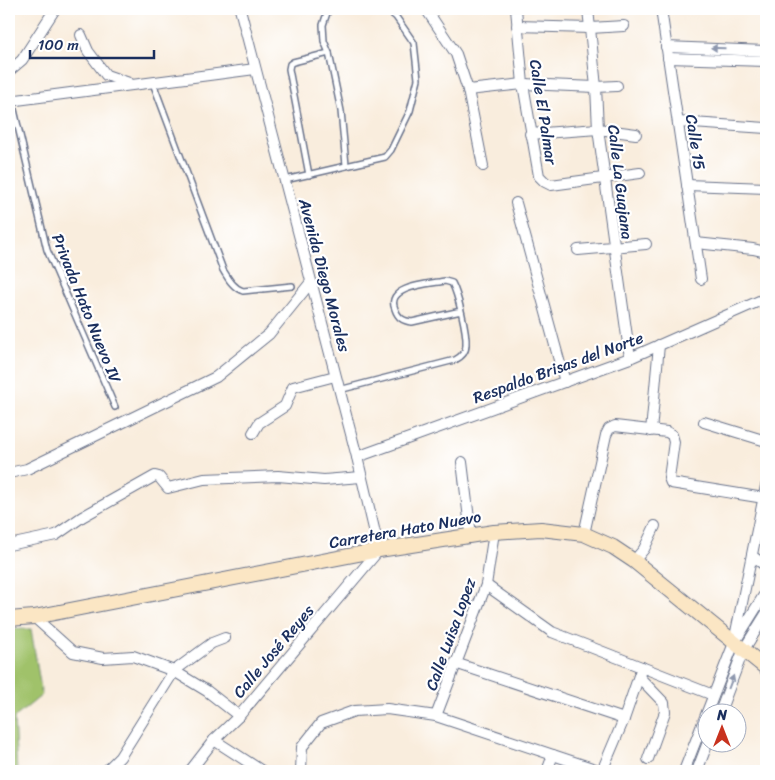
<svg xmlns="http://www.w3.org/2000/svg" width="775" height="780" viewBox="0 0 775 780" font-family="Sriracha,sans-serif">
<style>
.green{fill:#a0c26b;stroke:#5e7864}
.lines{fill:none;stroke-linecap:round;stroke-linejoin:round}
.lane-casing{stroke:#69728a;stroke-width:8}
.street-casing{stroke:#69728a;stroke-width:12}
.secondary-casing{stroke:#69728a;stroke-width:16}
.lane{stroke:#fff;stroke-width:5}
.street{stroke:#fff;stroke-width:10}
.secondary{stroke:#fbe6c4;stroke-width:14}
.oneway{fill:#8d97ae}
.labels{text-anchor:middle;stroke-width:4.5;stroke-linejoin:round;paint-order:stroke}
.street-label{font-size:16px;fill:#1b2f5e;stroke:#fff}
</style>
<rect width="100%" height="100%" fill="#fff"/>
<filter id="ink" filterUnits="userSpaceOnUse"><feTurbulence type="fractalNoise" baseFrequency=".02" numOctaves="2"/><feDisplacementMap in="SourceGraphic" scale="10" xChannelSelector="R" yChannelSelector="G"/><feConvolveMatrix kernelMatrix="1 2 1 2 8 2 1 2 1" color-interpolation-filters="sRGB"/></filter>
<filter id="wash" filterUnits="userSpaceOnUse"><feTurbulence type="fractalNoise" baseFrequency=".0096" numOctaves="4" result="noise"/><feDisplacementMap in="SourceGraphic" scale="20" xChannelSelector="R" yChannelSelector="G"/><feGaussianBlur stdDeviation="1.12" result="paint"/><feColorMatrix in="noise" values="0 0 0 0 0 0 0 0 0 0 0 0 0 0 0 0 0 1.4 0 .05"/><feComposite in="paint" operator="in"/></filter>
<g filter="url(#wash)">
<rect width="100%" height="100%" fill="#f9eddd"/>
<polygon class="green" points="9,629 31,629 42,695 14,718 17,771 9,771"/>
</g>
<g filter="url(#ink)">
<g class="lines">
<defs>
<g id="lane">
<polyline points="330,9 328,10 323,25 324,41 329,53 341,111 346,165"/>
<path d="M153,83l70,187c5,8 10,18 20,21l49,-5"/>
<polyline points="12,101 47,250 115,407"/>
<polyline points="309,175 289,69 290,64 293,62 329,53"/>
<polyline points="285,180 385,157 391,150 410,111 418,79 414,43 396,17 386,9"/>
<path d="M339,390l116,-30c6,-3 11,-7 11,-15 1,-13 -8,-51 -14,-62l-7,-2c-16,3 -60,5 -50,28 3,9 8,12 17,13l49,-11"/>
</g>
<g id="street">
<polyline points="426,9 456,54 468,90 483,166"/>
<polyline points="516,9 523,84 539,176 545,182 551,185 640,173"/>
<polyline points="588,9 596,87 598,129 630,358"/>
<polyline points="661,9 701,279"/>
<polyline points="517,26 590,28 624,26"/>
<polyline points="81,35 88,51 106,75 129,83"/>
<polyline points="666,47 766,51"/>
<polyline points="668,58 766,61"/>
<polyline points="9,71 22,60 55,9"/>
<polyline points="468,90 523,84 596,87 617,86"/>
<polyline points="9,101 255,69"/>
<polyline points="678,122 766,128"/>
<polyline points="530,134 598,129 636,134"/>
<polyline points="687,185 766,188"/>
<polyline points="516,203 565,382"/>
<polyline points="696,243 753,249 766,252"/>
<polyline points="578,250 646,244"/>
<polyline points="704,422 766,441"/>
<polyline points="651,431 659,345"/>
<polyline points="253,433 259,423 285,406 293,387 335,376"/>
<polyline points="357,457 630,358 766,298"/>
<polyline points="462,462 471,535"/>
<polyline points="9,473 27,469 216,377 269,334 311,282"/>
<polyline points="584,534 606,435 609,429 615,426 667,432 672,435 674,442 669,478 671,483 764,498"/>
<polyline points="9,545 56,535 82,517 155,476 159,477 168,488 204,479 278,476 324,480 361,477"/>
<polyline points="752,556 766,566"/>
<polyline points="634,561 644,549 655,526"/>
<polyline points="486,585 552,632 713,695"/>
<polyline points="34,617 73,652 103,658 133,656 174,671 207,691 239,716"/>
<polyline points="735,637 766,486"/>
<polyline points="455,663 624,719"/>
<polyline points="639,677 664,703 665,712 648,759"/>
<polyline points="720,712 743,651 766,614"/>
<polyline points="436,716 486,585 494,532"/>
<polyline points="214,740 262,771"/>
<polyline points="106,771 120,757 174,671 212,643 225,638"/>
<polyline points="190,771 214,740 239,716 379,550 357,457 240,9"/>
<polyline points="301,771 302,747 321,723 354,711 387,709 436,716 601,771"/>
<polyline points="547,771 553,755"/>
<polyline points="602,771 624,719 642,667"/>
<polyline points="684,771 734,643 766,592"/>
<polyline points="697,771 708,742"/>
</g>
<polyline id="secondary" points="9,619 34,617 379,550 494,532 541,529 584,534 613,547 634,561 766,668"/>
</defs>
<use href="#lane" class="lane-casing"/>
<use href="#street" class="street-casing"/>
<use href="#secondary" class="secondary-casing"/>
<use href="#lane" class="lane"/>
<use href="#street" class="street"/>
<use href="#secondary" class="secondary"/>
</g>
<defs><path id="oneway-solid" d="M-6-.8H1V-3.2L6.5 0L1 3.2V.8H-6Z" transform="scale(1.25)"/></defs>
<g class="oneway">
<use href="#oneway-solid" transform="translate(718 48) rotate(-179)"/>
<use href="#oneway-solid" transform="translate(731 682) rotate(-69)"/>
</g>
</g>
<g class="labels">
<g class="street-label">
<text transform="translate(544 112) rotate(81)" y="6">Calle El Palmar</text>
<text transform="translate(696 142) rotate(81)" y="6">Calle 15</text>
<text transform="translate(621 182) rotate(83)" y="6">Calle La Guajana</text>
<text transform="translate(325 275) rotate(75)" y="6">Avenida Diego Morales</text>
<text transform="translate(87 308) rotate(68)" y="6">Privada Hato Nuevo IV</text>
<text transform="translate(558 367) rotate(-20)" y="6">Respaldo Brisas del Norte</text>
<text transform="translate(405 529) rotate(-10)" y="6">Carretera Hato Nuevo</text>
<text transform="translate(450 634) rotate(-70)" y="6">Calle Luisa Lopez</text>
<text transform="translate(273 651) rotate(-50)" y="6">Calle José Reyes</text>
</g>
</g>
<rect width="775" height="780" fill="none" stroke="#fff" stroke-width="30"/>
<g transform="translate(722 728)"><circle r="24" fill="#ffffff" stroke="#a4acbf"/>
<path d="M0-4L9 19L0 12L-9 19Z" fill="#c8321e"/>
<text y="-8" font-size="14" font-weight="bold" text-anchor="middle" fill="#1b2f5e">N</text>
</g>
<path d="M30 50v8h124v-8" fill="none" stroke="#1b2f5e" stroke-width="2.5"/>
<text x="38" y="50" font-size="15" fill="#1b2f5e" stroke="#ffffff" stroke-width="4" paint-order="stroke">100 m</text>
</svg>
